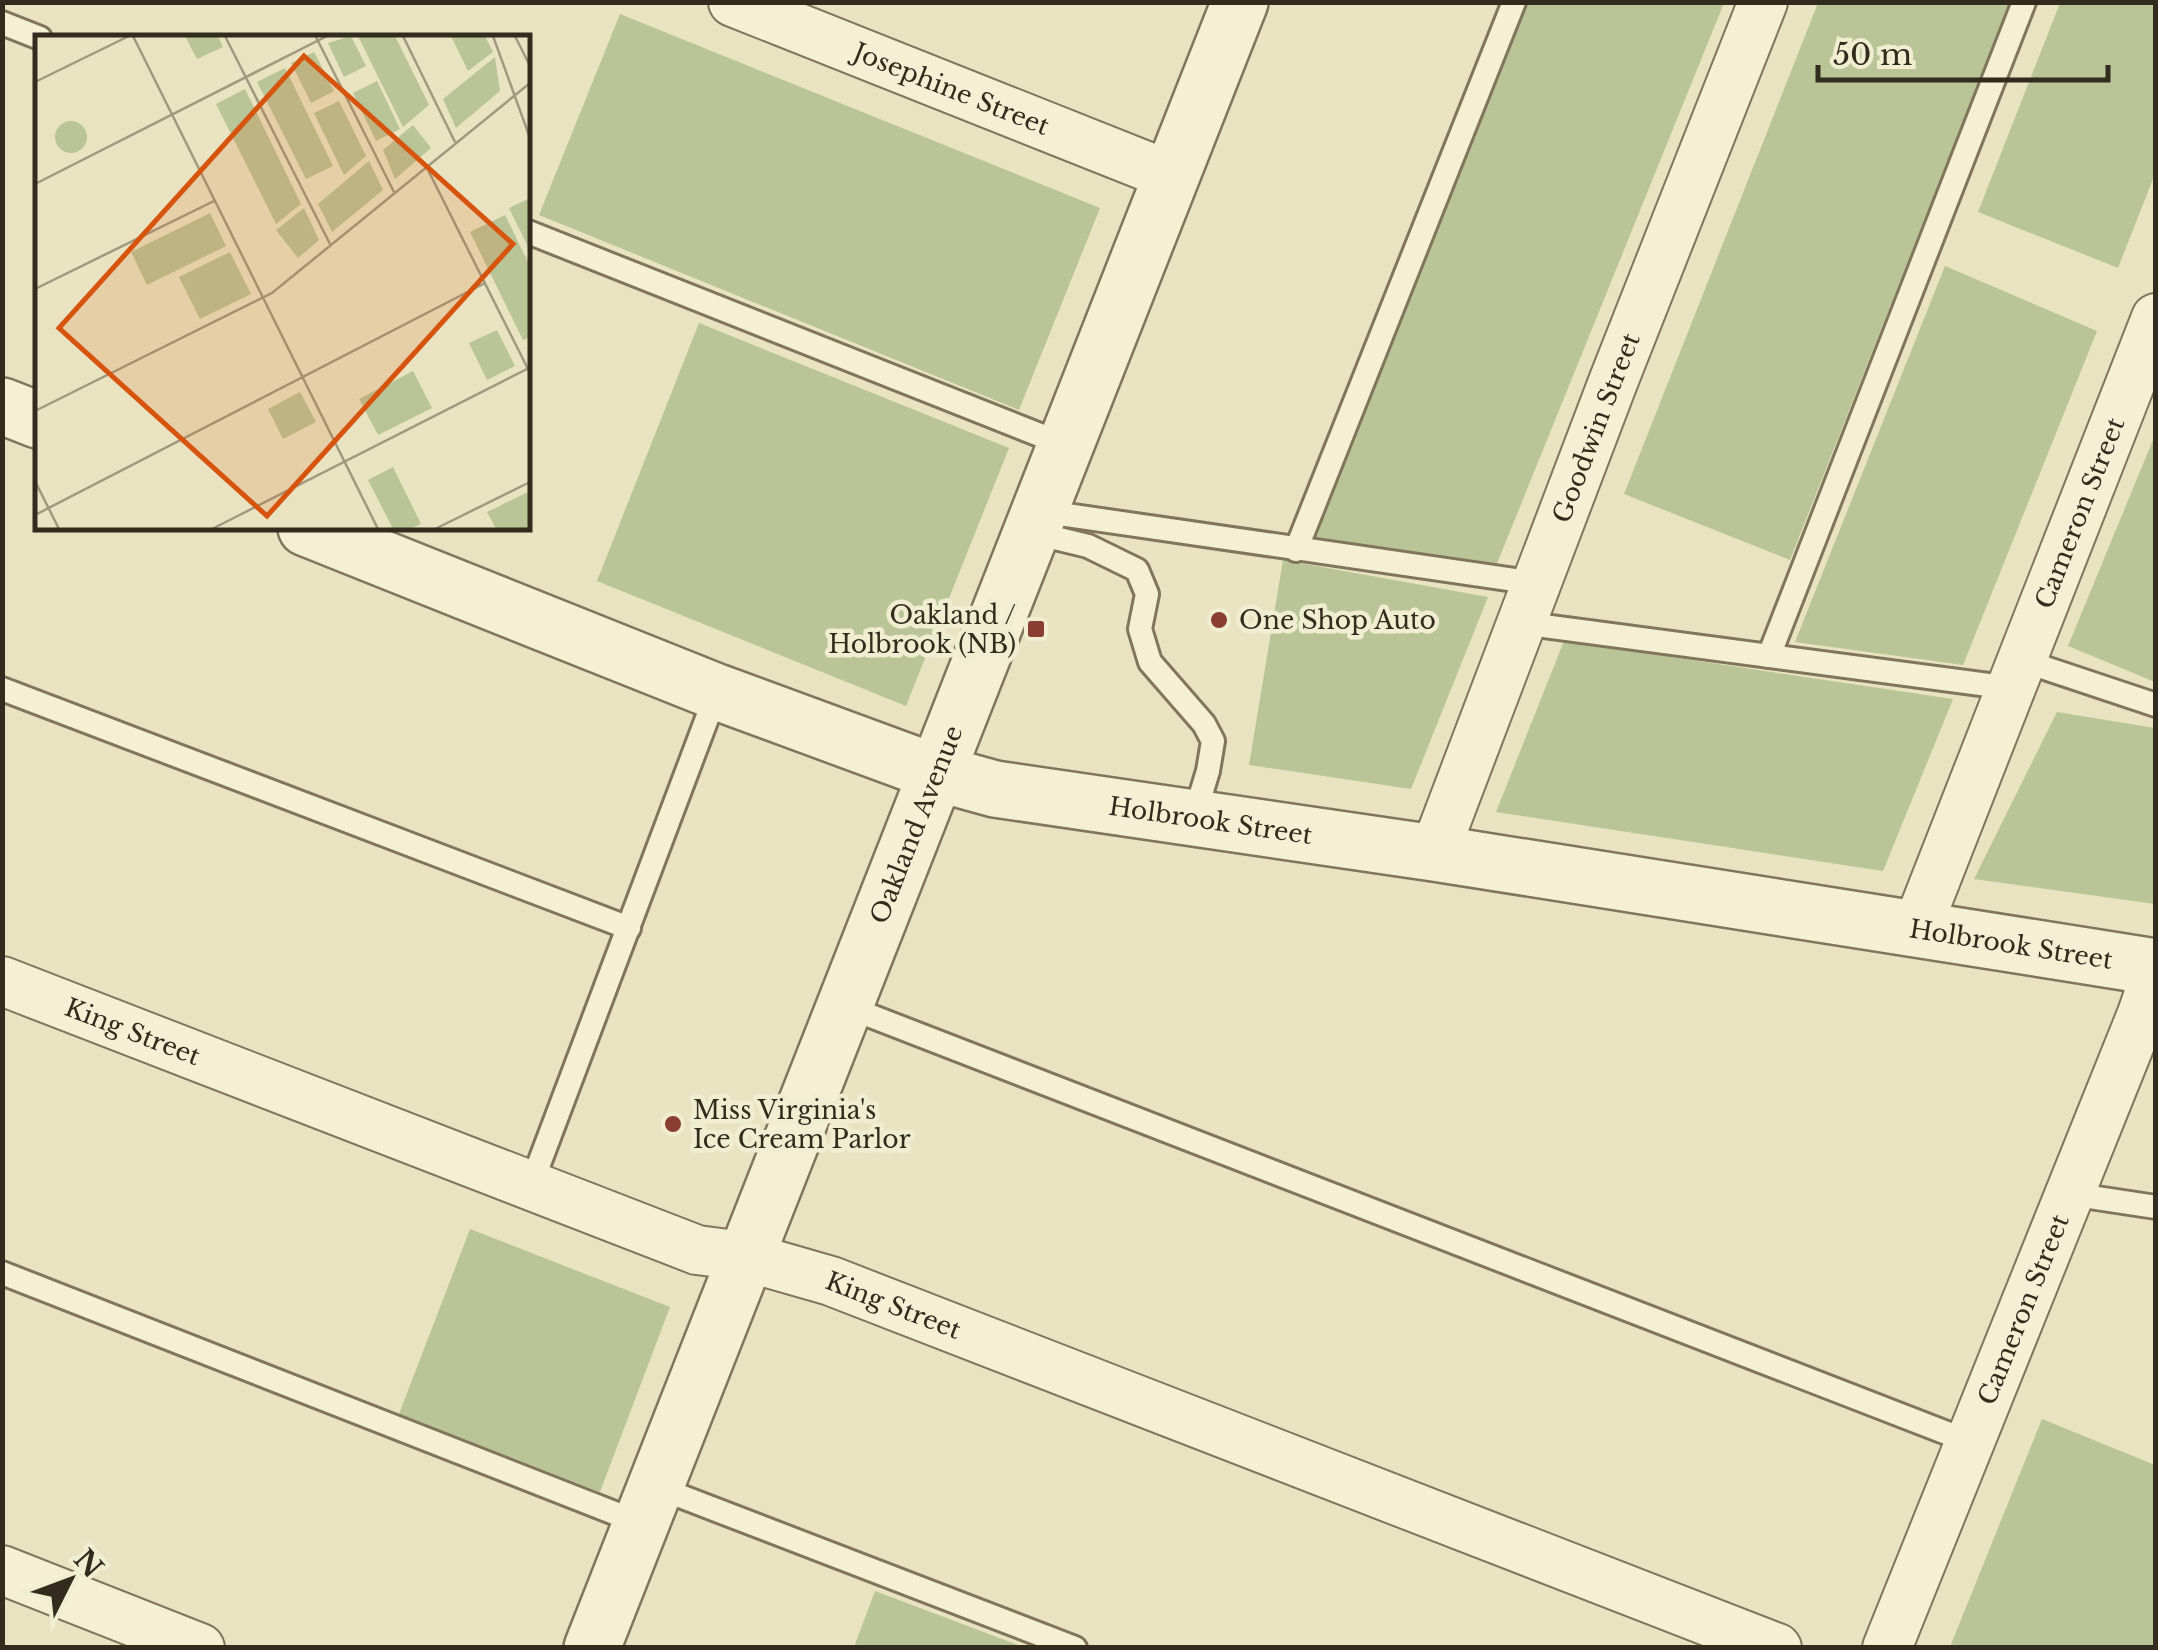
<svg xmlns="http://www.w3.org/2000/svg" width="2158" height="1650" viewBox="0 0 2158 1650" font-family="'Libre Baskerville',serif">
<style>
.green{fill:#b9c597}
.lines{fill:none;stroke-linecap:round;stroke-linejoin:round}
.service-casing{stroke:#81755b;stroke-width:28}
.minor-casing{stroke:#81755b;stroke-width:52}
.tertiary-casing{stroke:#81755b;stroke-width:60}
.service{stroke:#f5f0d4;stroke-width:22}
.minor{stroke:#f5f0d4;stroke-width:48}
.tertiary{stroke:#f5f0d4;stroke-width:55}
.poi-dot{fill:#893e31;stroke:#f1edd1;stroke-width:4}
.labels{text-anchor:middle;stroke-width:9;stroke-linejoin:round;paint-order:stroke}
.street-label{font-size:25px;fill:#322b1e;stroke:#f1edd1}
.poi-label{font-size:25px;fill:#322b1e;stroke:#f1edd1;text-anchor:start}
.inset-road{fill:none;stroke:#a09980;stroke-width:2.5}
.view{fill:#d6540e;fill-opacity:0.15;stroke:#d6540e;stroke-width:5}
.inset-edge{fill:none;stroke:#322b1e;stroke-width:5}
</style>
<rect width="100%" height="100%" fill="#e9e3c2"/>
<g class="green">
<polygon points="1524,3 1724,3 1496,566 1311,541"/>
<polygon points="1818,3 2010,3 1790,560 1624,494"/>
<polygon points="2151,3 2156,4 2155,174 2118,268 1978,212 2060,3"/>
<polygon points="620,14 1100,208 1019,410 539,215"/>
<polygon points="1945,266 2097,331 1963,665 1795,642"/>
<polygon points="699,323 1009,448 906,706 597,581"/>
<polygon points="2155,435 2155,682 2068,646"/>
<polygon points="1283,560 1488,597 1411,789 1249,765"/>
<polygon points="1564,641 1953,699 1883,871 1496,812"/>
<polygon points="2057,712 2155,728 2155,904 1974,879"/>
<polygon points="470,1229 670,1307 600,1492 399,1414"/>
<polygon points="2042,1419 2155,1465 2155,1647 1950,1647"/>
<polygon points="875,1591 1023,1647 854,1647"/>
</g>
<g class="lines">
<defs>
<g id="service">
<polyline points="2,23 40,38"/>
<polyline points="528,232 1065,445"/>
<polyline points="1039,511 1536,583"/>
<polyline points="1030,532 1088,546 1137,570 1147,594 1140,629 1150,662 1204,724 1213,741 1208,771 1194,817"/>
<polyline points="1296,550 1514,2"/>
<polyline points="1521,623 2011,688"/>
<polyline points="1769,656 2024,2"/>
<polyline points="2021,660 2156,705"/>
<polyline points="2,689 629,928"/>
<polyline points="845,1006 1970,1442"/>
<polyline points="531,1185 717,692"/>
<polyline points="2070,1194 2156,1207"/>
<polyline points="2,1273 640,1523"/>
<polyline points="654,1486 1075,1648"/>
</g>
<g id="minor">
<path id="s1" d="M733,2l438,174"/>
<path id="s2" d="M1434,853l179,-471 150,-380"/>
<path id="s3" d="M1916,930l240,-612"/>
<path id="s4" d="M2,981l695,269 47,6 87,25 946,367"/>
<polyline points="2,1570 200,1648"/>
<path id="s5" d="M1887,1648l255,-634 14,-41"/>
</g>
<g id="tertiary">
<polyline points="2,406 38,420"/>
<path id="s6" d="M306,528l411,164 220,81 58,16 439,64 722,114"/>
<path id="s7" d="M592,1648l648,-1646"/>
</g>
</defs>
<use href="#service" class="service-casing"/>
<use href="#minor" class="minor-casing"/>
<use href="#tertiary" class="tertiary-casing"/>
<use href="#service" class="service"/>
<use href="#minor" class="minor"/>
<use href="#tertiary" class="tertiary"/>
</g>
<g class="poi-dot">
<circle cx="1219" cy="620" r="10"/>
<rect x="1026" y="619" width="20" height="20" rx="5"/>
<circle cx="673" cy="1124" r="10"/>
</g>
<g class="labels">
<g class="street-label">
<text dy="9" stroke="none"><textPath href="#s1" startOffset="235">Josephine Street</textPath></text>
<text dy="9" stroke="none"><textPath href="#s2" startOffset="455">Goodwin Street</textPath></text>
<text dy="9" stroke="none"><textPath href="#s3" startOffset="448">Cameron Street</textPath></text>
<text dy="9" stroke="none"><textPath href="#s6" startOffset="955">Holbrook Street</textPath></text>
<text dy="9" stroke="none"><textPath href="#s7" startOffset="885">Oakland Avenue</textPath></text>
<text dy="9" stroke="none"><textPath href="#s6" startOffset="1765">Holbrook Street</textPath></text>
<text dy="9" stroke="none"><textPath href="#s4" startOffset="140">King Street</textPath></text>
<text dy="9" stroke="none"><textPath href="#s4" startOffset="950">King Street</textPath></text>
<text dy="9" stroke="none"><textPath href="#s5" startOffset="365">Cameron Street</textPath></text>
</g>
<g class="poi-label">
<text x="1016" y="624" text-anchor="end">Oakland /<tspan x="1016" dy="29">Holbrook (NB)</tspan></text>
<text x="1239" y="629">One Shop Auto</text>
<text x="693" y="1119">Miss Virginia's<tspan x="693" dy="29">Ice Cream Parlor</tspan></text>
</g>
</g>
<g transform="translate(35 35)">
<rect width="495" height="495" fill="#e9e3c2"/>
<path d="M150,1h33l5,11 -26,12zM316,1l15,30 -22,11 -16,-34zM323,1h37l34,69 -26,22zM416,1h34l8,16 -25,19zM279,17l20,39 -23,12 -20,-40zM460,22l5,34 -44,37 -13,-29zM250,33l48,98 -27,13 -49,-97zM342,46l23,48 -24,12 -23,-48zM210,54l56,115 -25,20 -60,-120zM304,66l27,55 -22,19 -30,-62zM20 102a16 16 0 1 1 32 0a16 16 0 1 1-32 0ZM378,90l18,23 -36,31 -12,-29zM334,126l14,29 -51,42 -14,-28zM495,163v53l-21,-43zM269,173l15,32 -21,18 -22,-28zM175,178l16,33 -79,39 -16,-33zM470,180l25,51v71l-7,3 -53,-108zM195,217l21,42 -51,25 -21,-42zM462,295l18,36 -28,14 -18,-37zM378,336l19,37 -54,27 -19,-36zM265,357l16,30 -33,17 -15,-30zM358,432l28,57 -11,5h-17l-25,-49zM495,456v38h-34l-9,-17z" fill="#b9c597"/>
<path class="inset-road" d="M98,1l245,493M190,1l105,208M368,1l52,106M458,1l37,102M480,1l15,30M281,2l78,155M0,47l94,-46M391,131l104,207M0,149l292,-148M0,254l179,-88M0,376l237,-118 258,-210M0,446l24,48M0,480l450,-232M177,494l315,-160M400,494l95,-47"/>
<path class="view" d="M269,21l209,188 -246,272 -208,-188z"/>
<rect width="495" height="495" class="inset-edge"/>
</g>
<rect width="2158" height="1650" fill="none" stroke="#322b1e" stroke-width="10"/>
<g transform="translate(70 1580) rotate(48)" stroke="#f1edd1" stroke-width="8" paint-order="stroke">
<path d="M0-8L18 38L0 25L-18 38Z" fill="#322b1e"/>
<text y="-15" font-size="28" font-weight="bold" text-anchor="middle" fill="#322b1e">N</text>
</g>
<path d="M1818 65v15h290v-15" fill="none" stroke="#322b1e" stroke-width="5"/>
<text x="1833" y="65" font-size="30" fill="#322b1e" stroke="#f1edd1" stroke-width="8" paint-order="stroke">50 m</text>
</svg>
